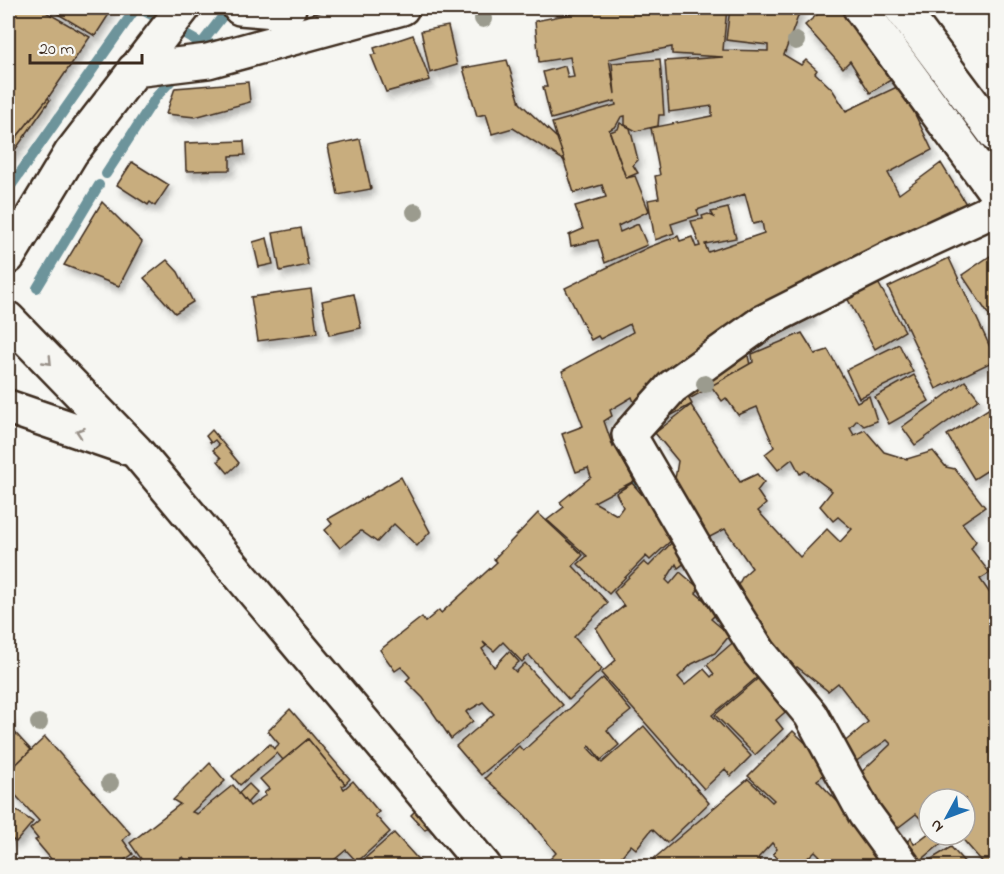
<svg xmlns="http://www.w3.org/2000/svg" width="1004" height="874" viewBox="0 0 1004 874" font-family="'Indie Flower',sans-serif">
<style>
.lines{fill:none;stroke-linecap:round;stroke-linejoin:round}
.stream{stroke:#6d949b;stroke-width:10}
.building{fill:#c8ad7e;stroke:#3b2a1e;stroke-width:1.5;filter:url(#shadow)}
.minor-casing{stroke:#3b2a1e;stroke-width:38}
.major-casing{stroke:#3b2a1e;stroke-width:38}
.minor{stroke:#f6f6f2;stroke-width:33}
.major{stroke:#f6f6f2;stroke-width:33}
.tree{fill:#9b9b8e}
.oneway{stroke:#989088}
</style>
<defs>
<filter id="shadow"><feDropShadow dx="3.5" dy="6" stdDeviation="3" flood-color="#0004"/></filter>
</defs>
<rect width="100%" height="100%" fill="#f6f6f2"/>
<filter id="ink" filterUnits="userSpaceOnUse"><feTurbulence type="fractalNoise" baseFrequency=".0167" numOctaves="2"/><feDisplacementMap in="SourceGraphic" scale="12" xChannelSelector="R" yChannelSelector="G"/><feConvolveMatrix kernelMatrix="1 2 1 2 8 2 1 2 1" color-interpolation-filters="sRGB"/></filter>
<g filter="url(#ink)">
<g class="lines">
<g class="stream">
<polyline points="139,8 204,45 218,44"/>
<polyline points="198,48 229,8"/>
<polyline points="106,174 156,97 179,72"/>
<polyline points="8,190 136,8"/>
<polyline points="37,288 99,185"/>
<polyline points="622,460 636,483"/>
</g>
</g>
<g class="building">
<polygon points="8,8 39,8 90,37 48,98 8,148"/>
<polygon points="48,8 113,8 95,36"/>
<polygon points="600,8 727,8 723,50 768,51 768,45 726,40 730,8 801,8 784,55 801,65 806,60 817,70 815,73 832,89 846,111 901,85 932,150 888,173 899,194 941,163 974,217 807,307 813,317 747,351 750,365 689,399 692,404 645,430 632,397 610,410 612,416 604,421 613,447 615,445 634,481 594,502 617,515 623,507 616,493 632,483 677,535 650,560 646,556 609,594 578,564 587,556 547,520 564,507 560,502 591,477 588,468 576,472 562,434 583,426 562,371 633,332 630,324 600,339 598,336 591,340 565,288 649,247 678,236 680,241 692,237 696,247 700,246 691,221 703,219 702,216 708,214 714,217 711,212 728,208 736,238 705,244 708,252 764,233 762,222 753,224 745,194 697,210 699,215 671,224 674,233 655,240 648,200 659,198 655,176 660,175 651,128 712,116 712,106 669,112 665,61 723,57 672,54 672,47 609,59 615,94 612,63 660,59 664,115 659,115 658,126 636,131 625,125 625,116 621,117 616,126 609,130 626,178 635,176 649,211 618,226 620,232 638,224 647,245 605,263 598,240 571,246 569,235 583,229 575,206 606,197 602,185 574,193 552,123 616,105 615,101 551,119 543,87 547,87 543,72 565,66 568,78 574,77 570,57 539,62 535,21"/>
<polygon points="816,8 852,8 897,76 870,93 850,61 843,68 805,25 820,12"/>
<polygon points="448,26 457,65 430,73 421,31"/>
<polygon points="413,35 430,80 386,92 371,55 376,54 374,48"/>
<polygon points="507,60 520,103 557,138 565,161 513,128 492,134 486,114 477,116 463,68"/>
<polygon points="248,82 250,102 195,117 166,114 175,88"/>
<polygon points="48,98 50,100 8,160 8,148"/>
<polygon points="620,123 630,128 638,160 633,165 638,173 626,178 610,132 618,129"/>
<polygon points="360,139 371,189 338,195 328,146"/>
<polygon points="244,141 245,155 230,156 230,170 186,171 185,143"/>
<polygon points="132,162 169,185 155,206 150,202 148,205 117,185"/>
<polygon points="102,202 142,242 119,286 64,265"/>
<polygon points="301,228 308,265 280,271 273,233"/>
<polygon points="267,238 273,264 259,267 253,242"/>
<polygon points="990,256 996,265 996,326 962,275"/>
<polygon points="949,258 996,360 936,389 888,287"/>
<polygon points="167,260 178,272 193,302 175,313 144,278"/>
<polygon points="876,279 905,331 875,349 846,296"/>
<polygon points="311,289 317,333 258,341 251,297"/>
<polygon points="354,294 361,328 329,335 322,301"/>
<polygon points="802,333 815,354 828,350 857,402 869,396 877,421 864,426 857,420 850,428 854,435 865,430 884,452 907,459 933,451 946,467 955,469 985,507 962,523 976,541 971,549 990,573 980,579 996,602 996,866 986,866 959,835 965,835 965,799 929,799 929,820 925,823 916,814 895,830 853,780 891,744 887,740 855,762 842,744 868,722 838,683 828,691 797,667 783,678 766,640 771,637 732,596 743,576 752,568 725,529 708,538 675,479 678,461 655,433 691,405 740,482 757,474 764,482 757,491 766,504 758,511 800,557 827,529 840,542 852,529 838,517 833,521 820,506 832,491 805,471 800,474 792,459 778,470 765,454 774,447 757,407 738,415 726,398 722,401 711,386 753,362 752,354"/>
<polygon points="899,344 913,372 859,398 846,370"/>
<polygon points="914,375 929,401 889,424 875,397"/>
<polygon points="965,381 979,399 915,445 902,427"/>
<polygon points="996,404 996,465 974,479 947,435"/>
<polygon points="212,430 239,463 228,473 218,461 221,458 213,450 219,445 215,440 211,443 206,436"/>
<polygon points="401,477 430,532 417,546 394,524 377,542 361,531 340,548 325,530 332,524 328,519"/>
<polygon points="538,513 583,555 573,566 608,603 574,637 602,669 569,700 529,655 522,662 503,642 494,651 483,642 486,646 482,649 494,667 509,651 519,662 512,668 516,672 525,663 563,705 481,775 456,746 494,714 483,702 466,712 473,721 451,739 423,698 406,681 410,677 401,667 395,671 380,650 422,617 425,622 439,610 441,613 497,562 494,559"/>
<polygon points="679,535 694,556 678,568 676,564 666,580 670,584 680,572 699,588 696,593 718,612 711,619 730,635 715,653 692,664 678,677 685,685 704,669 711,677 714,674 707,665 738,638 766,670 712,715 751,756 731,776 725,769 704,789 601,673 616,660 596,628 624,606 614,592 644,562 649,566"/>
<polygon points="761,676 791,707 776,720 783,729 755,755 715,715"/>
<polygon points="603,678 631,711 607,730 619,745 601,760 590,746 588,748 602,763 644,726 709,803 667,843 652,829 636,849 631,845 620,858 627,866 556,866 550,859 556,853 526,816 485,778 519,746 523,751"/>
<polygon points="290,709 350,779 345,784 308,739 283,760 277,753 240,785 232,776 270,744 274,749 279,744 268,731"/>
<polygon points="8,718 11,719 8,725 31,750 8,772"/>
<polygon points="793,731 817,754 829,771 817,780 899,866 809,866 820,856 815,851 799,866 786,866 773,854 777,849 772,843 758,858 765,866 655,866 651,861 748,779 772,802 774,800 748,776"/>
<polygon points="45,737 130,833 123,840 133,854 116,866 57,866 35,840 38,839 30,829 39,821 8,787 8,772"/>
<polygon points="308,739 345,784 342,786 344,789 353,781 379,812 375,815 390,832 357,862 346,850 327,866 276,866 269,858 274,866 190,866 183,857 181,858 186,866 146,866 130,843 180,804 173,800 210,763 225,781 192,812 197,814 233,785 250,806 266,795 264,793 269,789 260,779"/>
<polygon points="249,784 257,792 247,803 239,793"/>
<polygon points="8,805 33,822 16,842 8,837"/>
<polygon points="419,807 434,822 425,830 411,815"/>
<polygon points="394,833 424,866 367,866 362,861"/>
<polygon points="929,833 943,842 914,866 893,853 911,838 914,844"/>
<polygon points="951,847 968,866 920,866"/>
<polygon points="135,856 142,863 139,866 124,866"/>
</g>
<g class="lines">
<defs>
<g id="minor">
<polyline points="240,8 275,11 289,8"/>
<polyline points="860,8 996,193"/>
<polyline points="901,8 996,135"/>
<polyline points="134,70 208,61 402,8"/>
<polyline points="8,319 136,451 484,866"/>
<polyline points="8,407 128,448"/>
<polyline points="903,866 865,814 811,715 759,652 719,589 629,435 672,387 763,322 896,255 996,209"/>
</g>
<polyline id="major" points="8,257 71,153 183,8"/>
</defs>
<use href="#minor" class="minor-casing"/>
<use href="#major" class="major-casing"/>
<use href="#minor" class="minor"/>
<use href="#major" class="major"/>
</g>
<g class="tree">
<circle cx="483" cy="19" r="9"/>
<circle cx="796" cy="41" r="9"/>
<circle cx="415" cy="212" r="9"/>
<circle cx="705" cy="384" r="9"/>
<circle cx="39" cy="723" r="9"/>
<circle cx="110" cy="783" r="9"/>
</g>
<defs><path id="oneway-chevron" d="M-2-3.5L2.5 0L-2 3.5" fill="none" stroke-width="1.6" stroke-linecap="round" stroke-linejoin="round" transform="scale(1.5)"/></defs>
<g class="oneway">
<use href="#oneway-chevron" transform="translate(48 361) rotate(46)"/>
<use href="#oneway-chevron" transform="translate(80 432) rotate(-161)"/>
</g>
</g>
<rect width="1004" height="874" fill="none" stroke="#f6f6f2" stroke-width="30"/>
<rect x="15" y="15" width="974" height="844" fill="none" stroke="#3b2a1e" stroke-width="2" filter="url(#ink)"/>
<g transform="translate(947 817) rotate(229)"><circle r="28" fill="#f6f6f2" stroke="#aba49d" stroke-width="1.5"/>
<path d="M0-4.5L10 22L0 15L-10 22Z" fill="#1f6fb2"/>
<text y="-9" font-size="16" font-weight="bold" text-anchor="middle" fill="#3b2a1e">N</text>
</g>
<path d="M30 54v9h112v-9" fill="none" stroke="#3b2a1e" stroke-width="3"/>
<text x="39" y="54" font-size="18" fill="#3b2a1e" stroke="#f6f6f2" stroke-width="4.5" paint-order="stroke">20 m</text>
</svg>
